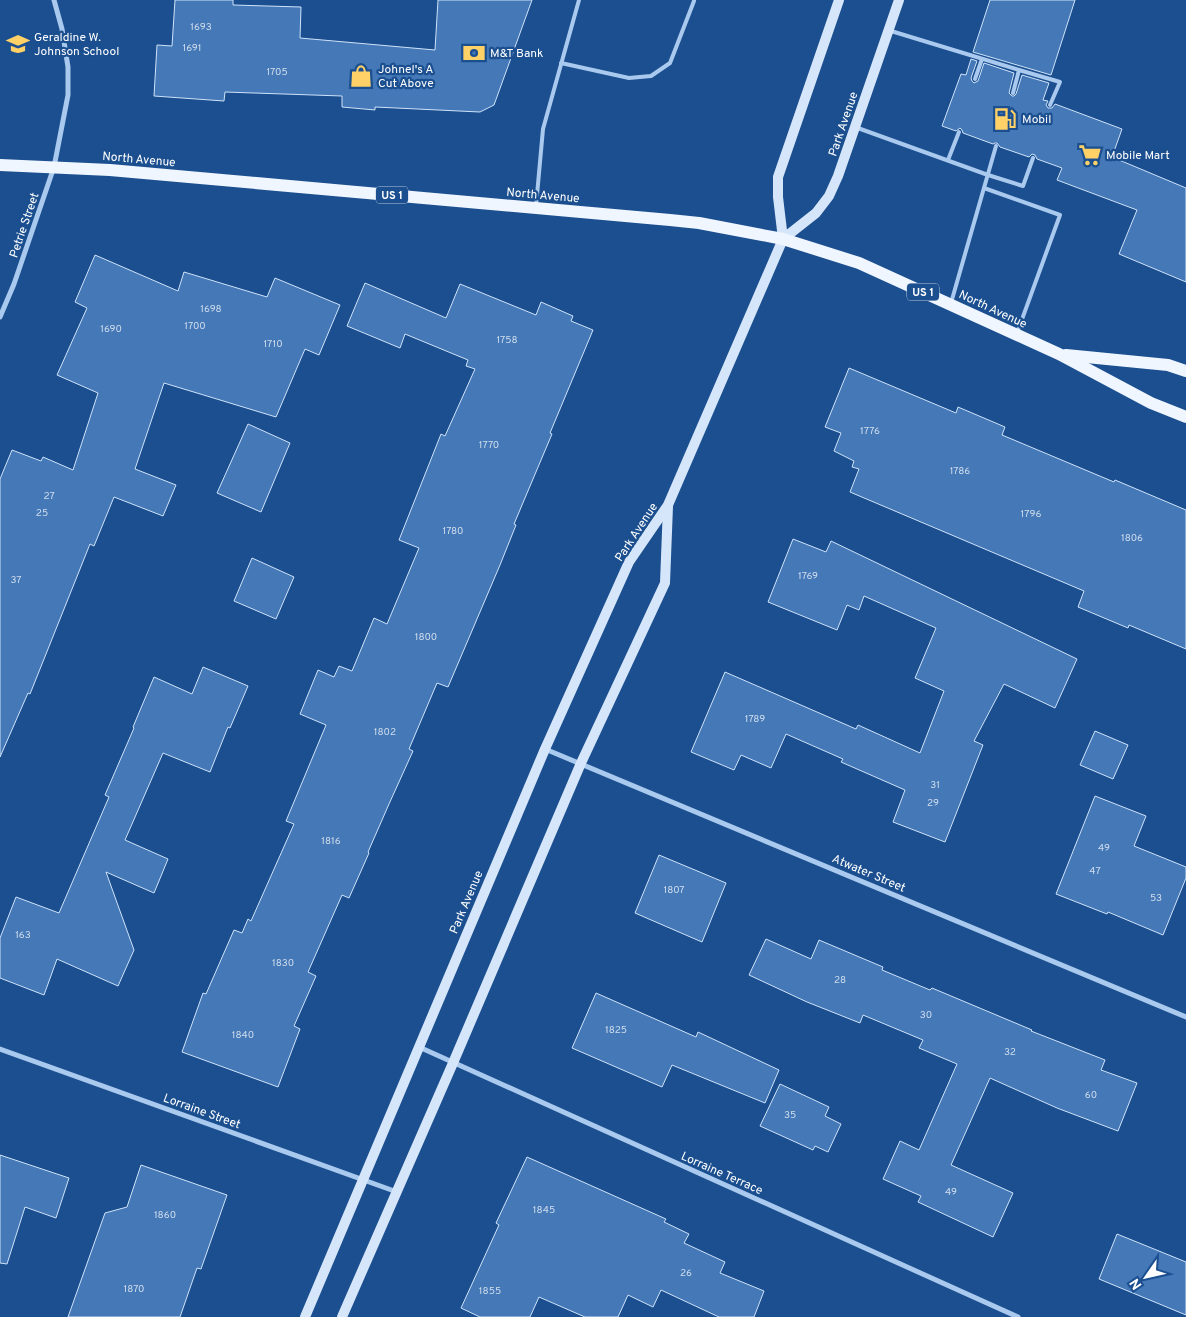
<svg xmlns="http://www.w3.org/2000/svg" width="1186" height="1317" viewBox="0 0 1186 1317" font-family="Overpass,sans-serif">
<style>
.building{fill:#4478b7;stroke:#cfe3fa}
.lines{fill:none;stroke-linecap:round;stroke-linejoin:round}
.service{stroke:#a9c9ee;stroke-width:4}
.minor{stroke:#a9c9ee;stroke-width:5}
.secondary{stroke:#d6e6fa;stroke-width:10}
.primary{stroke:#f0f6ff;stroke-width:12}
.labels{text-anchor:middle;stroke-width:4.5;stroke-linejoin:round;paint-order:stroke}
.number-label{font-size:10px;fill:#d0dded}
.shield{fill:#1b4f8f;stroke:#bbcadd;stroke-width:1}
.shield-label{font-size:11px;font-weight:bold;fill:#fff}
.poi-label{font-size:12px;fill:#fff;stroke:#1b4f8f;text-anchor:start}
.street-label{font-size:12px;fill:#fff;stroke:#1b4f8f}
</style>
<rect width="100%" height="100%" fill="#1b4f8f"/>
<g class="building">
<polygon points="175,0 233,0 233,5 301,7 300,38 435,50 438,0 532,0 494,105 480,112 375,107 375,110 342,107 342,96 225,92 224,101 154,96 157,45 172,46"/>
<polygon points="990,0 1075,0 1051,75 973,52"/>
<polygon points="971,59 977,61 971,78 972,81 974,83 978,81 984,63 1014,73 1009,93 1012,96 1014,96 1016,94 1022,75 1049,83 1043,100 1048,101 1046,105 1048,108 1052,108 1055,104 1122,129 1112,157 1186,188 1186,282 1119,254 1137,210 1057,180 1062,168 1037,159 1035,155 1032,154 1029,157 1000,147 997,143 995,143 993,144 963,133 962,130 960,128 956,131 942,126 961,74 966,75"/>
<polygon points="95,255 178,291 184,272 267,297 275,278 340,305 319,355 305,349 276,417 164,383 135,469 176,485 163,516 114,497 94,546 90,544 30,694 28,693 0,757 0,479 12,450 41,461 43,457 73,470 98,393 57,375 87,308 75,302"/>
<polygon points="365,283 446,318 460,284 536,315 541,302 573,316 571,321 593,330 550,433 552,434 514,524 516,525 500,565 448,687 437,683 409,749 413,751 389,804 368,852 369,853 349,898 342,895 308,972 316,976 294,1026 300,1029 278,1087 182,1052 203,993 206,994 234,930 242,933 248,919 251,921 294,824 286,821 326,725 300,714 318,670 334,677 339,666 352,671 374,618 387,624 419,548 399,540 441,434 445,436 475,369 466,366 468,360 405,334 400,348 347,326"/>
<polygon points="849,368 956,413 958,407 1005,427 1002,435 1114,482 1115,480 1186,510 1186,649 1129,625 1128,628 1078,607 1084,591 850,492 859,469 852,467 854,461 834,451 841,433 825,427"/>
<polygon points="248,424 290,443 261,512 217,493"/>
<polygon points="793,539 826,552 831,541 1077,659 1055,708 1004,684 974,741 983,745 945,842 893,822 905,790 841,762 843,759 786,734 771,768 741,755 734,770 691,752 725,672 856,729 858,725 920,753 944,691 915,678 936,628 864,596 859,610 847,605 837,630 768,602"/>
<polygon points="252,558 294,577 276,619 234,601"/>
<polygon points="203,667 248,686 230,728 228,727 210,772 163,753 125,840 168,859 154,893 106,872 134,950 118,986 57,959 44,995 0,978 0,938 16,897 59,913 109,797 105,795 134,728 133,727 154,677 192,694"/>
<polygon points="1095,731 1128,745 1113,779 1080,765"/>
<polygon points="1095,796 1146,816 1134,846 1186,867 1186,878 1163,935 1108,912 1107,914 1056,894"/>
<polygon points="659,855 726,883 702,942 635,913"/>
<polygon points="766,939 811,959 819,940 883,967 882,970 930,990 932,988 1032,1030 1031,1031 1105,1060 1101,1070 1137,1083 1118,1131 1057,1108 990,1078 951,1165 1013,1193 993,1237 918,1202 921,1196 883,1179 900,1141 919,1150 957,1064 919,1048 923,1040 863,1015 860,1023 807,1002 749,975"/>
<polygon points="596,993 696,1037 698,1032 779,1070 765,1103 672,1065 662,1087 572,1048"/>
<polygon points="780,1084 829,1107 825,1116 841,1124 828,1152 815,1146 813,1150 760,1126"/>
<polygon points="0,1155 69,1178 56,1218 25,1207 7,1264 0,1263"/>
<polygon points="527,1157 666,1219 664,1222 689,1234 684,1243 725,1262 720,1273 764,1291 754,1317 719,1317 661,1290 653,1307 628,1295 618,1317 585,1317 539,1297 530,1317 480,1317 461,1308 499,1225 496,1223"/>
<polygon points="141,1165 227,1195 201,1269 197,1268 180,1317 68,1317 105,1213 127,1207"/>
<polygon points="1117,1234 1186,1262 1186,1315 1099,1279"/>
</g>
<g class="lines">
<g class="service">
<polyline points="891,31 1019,70 1013,93"/>
<polyline points="561,63 629,78 651,76 670,63 694,1 694,0"/>
<polyline points="1019,70 1060,82 1050,105"/>
<polyline points="975,79 982,59"/>
<polyline points="855,127 988,175 1023,186 1033,158"/>
<polyline points="948,160 959,132"/>
<polyline points="984,188 1060,215 1017,333"/>
<polyline points="536,206 543,129 579,0"/>
<polyline points="951,303 996,146"/>
</g>
<g class="minor">
<polyline points="0,317 14,284 54,167 68,95 68,67 62,29 54,0"/>
<polyline points="545,749 1186,1017"/>
<polyline points="419,1047 1018,1317"/>
<polyline points="0,1049 397,1192"/>
</g>
<g class="secondary">
<polyline points="783,239 778,197 778,177 839,0"/>
<polyline points="305,1317 545,749 629,562 668,505 783,239 816,213 829,196 838,176 855,127 899,0"/>
<polyline points="342,1317 453,1063 581,763 665,583 668,506"/>
</g>
<g class="primary">
<polyline points="0,165 110,170 670,220 699,223 783,239 859,263 1059,354 1151,403 1186,417"/>
<polyline points="1066,355 1168,365 1186,371"/>
</g>
</g>
<defs>
<symbol id="school-bare" viewBox="-9 -9 18 18"><path d="M0-5L7-2L0 1L-7-2ZM-4 1L0 2.5L4 1V4Q0 6-4 4Z" fill="#ffd166" stroke="#1b4f8f" stroke-width="2.5" paint-order="stroke"/></symbol>
<symbol id="bank-bare" viewBox="-9 -9 18 18"><path d="M-6-4H6V4H-6ZM0-2.3a2.3 2.3 0 1 0 0 4.6a2.3 2.3 0 1 0 0-4.6Z" fill="#ffd166" stroke="#1b4f8f" stroke-width="2.5" paint-order="stroke"/></symbol>
<symbol id="shop-bare" viewBox="-9 -9 18 18"><path d="M-5-2.5h2.3a2.7 3.5 0 0 1 5.4 0H5L5.5 6h-11ZM-1.5-2.5h3a1.5 2.3 0 0 0-3 0Z" fill="#ffd166" stroke="#1b4f8f" stroke-width="2.5" paint-order="stroke"/></symbol>
<symbol id="fuel-bare" viewBox="-9 -9 18 18"><path d="M-5.5-6h7V0h2V4h1.3V-2.5L3-4.5l.8-.8L6-3V5H2.5V1h-1V6h-7ZM-4.2-4.7v3.2H.2V-4.7Z" fill="#ffd166" stroke="#1b4f8f" stroke-width="2.5" paint-order="stroke"/></symbol>
<symbol id="supermarket-bare" viewBox="-9 -9 18 18"><path d="M-6-5.5h2.5l.6 2H6L4.5 2H-2.5L-4.4-4H-6ZM-1.5 3.2a1.3 1.3 0 1 0 .1 0ZM3 3.2a1.3 1.3 0 1 0 .1 0Z" fill="#ffd166" stroke="#1b4f8f" stroke-width="2.5" paint-order="stroke"/></symbol>
</defs>
<g fill-rule="evenodd">
<use href="#school-bare" x="2" y="28" width="32" height="32"/>
<use href="#bank-bare" x="458" y="37" width="32" height="32"/>
<use href="#shop-bare" x="345" y="60" width="32" height="32"/>
<use href="#fuel-bare" x="989" y="103" width="32" height="32"/>
<use href="#supermarket-bare" x="1074" y="139" width="32" height="32"/>
</g>
<g class="labels">
<g class="number-label">
<text x="201" y="30">1693</text>
<text x="192" y="51">1691</text>
<text x="277" y="75">1705</text>
<text x="211" y="312">1698</text>
<text x="195" y="329">1700</text>
<text x="111" y="332">1690</text>
<text x="507" y="343">1758</text>
<text x="273" y="347">1710</text>
<text x="870" y="434">1776</text>
<text x="489" y="448">1770</text>
<text x="960" y="474">1786</text>
<text x="49" y="499">27</text>
<text x="42" y="516">25</text>
<text x="1031" y="517">1796</text>
<text x="453" y="534">1780</text>
<text x="1132" y="541">1806</text>
<text x="808" y="579">1769</text>
<text x="16" y="583">37</text>
<text x="426" y="640">1800</text>
<text x="755" y="722">1789</text>
<text x="385" y="735">1802</text>
<text x="935" y="788">31</text>
<text x="933" y="806">29</text>
<text x="331" y="844">1816</text>
<text x="1104" y="851">49</text>
<text x="1095" y="874">47</text>
<text x="674" y="893">1807</text>
<text x="1156" y="901">53</text>
<text x="23" y="938">163</text>
<text x="283" y="966">1830</text>
<text x="840" y="983">28</text>
<text x="926" y="1018">30</text>
<text x="616" y="1033">1825</text>
<text x="243" y="1038">1840</text>
<text x="1010" y="1055">32</text>
<text x="1091" y="1098">60</text>
<text x="790" y="1118">35</text>
<text x="951" y="1195">49</text>
<text x="544" y="1213">1845</text>
<text x="165" y="1218">1860</text>
<text x="686" y="1276">26</text>
<text x="134" y="1292">1870</text>
<text x="490" y="1294">1855</text>
</g>
<g class="shield">
<rect x="376" y="186.5" width="32" height="17" rx="4"/>
<rect x="907" y="283.5" width="32" height="17" rx="4"/>
</g>
<g class="shield-label">
<text x="392" y="199">US 1</text>
<text x="923" y="296">US 1</text>
</g>
<g class="poi-label">
<text x="34" y="41">Geraldine W.<tspan x="34" dy="14">Johnson School</tspan></text>
<text x="490" y="57">M&amp;T Bank</text>
<text x="378" y="73">Johnel's A<tspan x="378" dy="14">Cut Above</tspan></text>
<text x="1022" y="123">Mobil</text>
<text x="1106" y="159">Mobile Mart</text>
</g>
<g class="street-label">
<text transform="translate(843 124) rotate(-71)" y="4">Park Avenue</text>
<text transform="translate(139 159) rotate(5)" y="4">North Avenue</text>
<text transform="translate(543 195) rotate(5)" y="4">North Avenue</text>
<text transform="translate(24 225) rotate(-71)" y="4">Petrie Street</text>
<text transform="translate(993 309) rotate(25)" y="4">North Avenue</text>
<text transform="translate(636 532) rotate(-57)" y="4">Park Avenue</text>
<text transform="translate(869 873) rotate(23)" y="4">Atwater Street</text>
<text transform="translate(466 902) rotate(-67)" y="4">Park Avenue</text>
<text transform="translate(202 1111) rotate(20)" y="4">Lorraine Street</text>
<text transform="translate(722 1173) rotate(24)" y="4">Lorraine Terrace</text>
</g>
</g>
<g transform="translate(1146 1277) rotate(236)" stroke="#1b4f8f" stroke-width="4" paint-order="stroke">
<path d="M0-4L9 19L0 12L-9 19Z" fill="#ffffff"/>
<text y="-8" font-size="14" font-weight="bold" text-anchor="middle" fill="#ffffff">N</text>
</g>
</svg>
